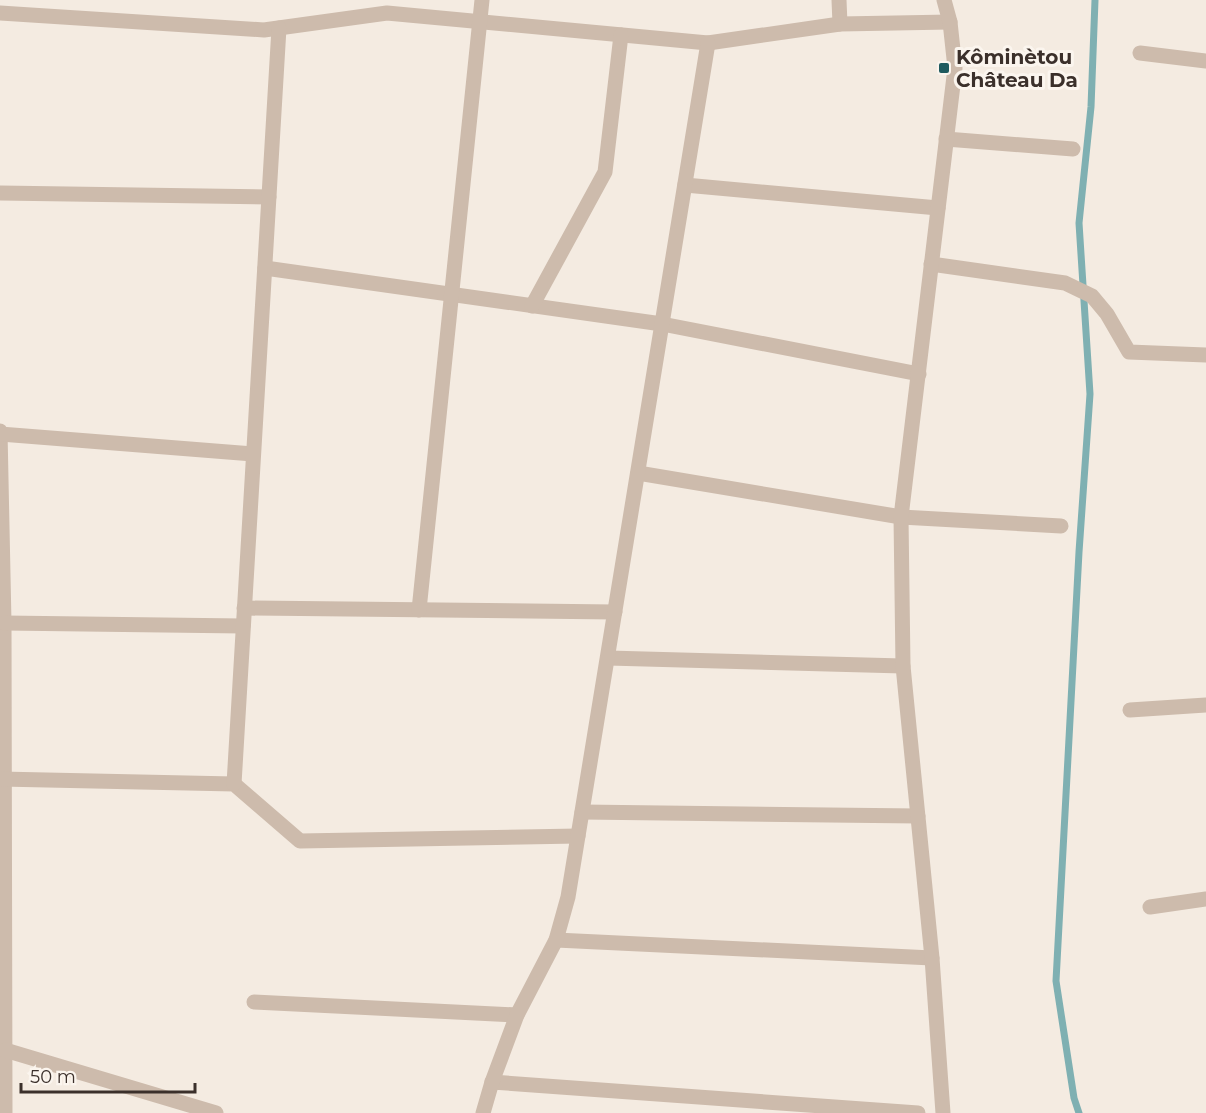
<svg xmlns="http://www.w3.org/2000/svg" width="1206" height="1113" viewBox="0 0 1206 1113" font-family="Montserrat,sans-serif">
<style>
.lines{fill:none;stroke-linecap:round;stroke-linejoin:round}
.stream{stroke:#7fb0b2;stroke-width:7}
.minor{stroke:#cdbbac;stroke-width:15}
.tertiary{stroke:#cdbbac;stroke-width:15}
.poi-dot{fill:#1f5a5e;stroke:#fbf5ee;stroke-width:2}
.labels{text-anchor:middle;stroke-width:6;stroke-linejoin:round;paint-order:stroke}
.poi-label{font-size:20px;font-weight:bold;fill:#3b302b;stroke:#fbf5ee;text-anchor:start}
</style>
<rect width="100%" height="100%" fill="#f4ebe1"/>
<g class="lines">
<polyline class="stream" points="1079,1113 1074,1098 1056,981 1079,552 1090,394 1079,223 1091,107 1095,0"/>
<g class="minor">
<polyline points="839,0 840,24"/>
<polyline points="0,13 264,30 387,13 708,43 840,24 950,22"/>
<polyline points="1140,53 1206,61"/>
<polyline points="946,139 1073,149"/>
<polyline points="685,185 938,208"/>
<polyline points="0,193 269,197"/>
<polyline points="931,264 1065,283 1092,296 1107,314 1129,352 1206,355"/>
<polyline points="265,268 662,324 919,374"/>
<polyline points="532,306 605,172 621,35"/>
<polyline points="0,431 4,623 5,1113"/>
<polyline points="0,434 253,454"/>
<polyline points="638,473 901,517 1061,526"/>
<polyline points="244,608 615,612"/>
<polyline points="419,610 482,0"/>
<polyline points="4,623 243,626"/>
<polyline points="608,658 903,666"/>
<polyline points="1130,710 1206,705"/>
<polyline points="0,779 234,784 300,841 578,836"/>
<polyline points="234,784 279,28"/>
<polyline points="582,812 918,816"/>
<polyline points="1150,907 1206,899"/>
<polyline points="556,940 932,958"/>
<polyline points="254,1002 517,1015"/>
<polyline points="5,1050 216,1113"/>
<polyline points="492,1082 918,1113"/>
<polyline points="483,1113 492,1082 517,1015 556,940 568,897 708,43"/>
</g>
<polyline class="tertiary" points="943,1113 932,958 903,666 901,517 955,68 950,22 944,0"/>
</g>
<rect class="poi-dot" x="938" y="62" width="12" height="12" rx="3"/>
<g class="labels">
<g class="poi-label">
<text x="956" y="64">Kôminètou<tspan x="956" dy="23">Château Da</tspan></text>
</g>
</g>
<path d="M21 1083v9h174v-9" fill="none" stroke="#3b302b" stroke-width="3"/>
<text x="30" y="1083" font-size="18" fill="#3b302b" stroke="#fbf5ee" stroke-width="4.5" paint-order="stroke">50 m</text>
</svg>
